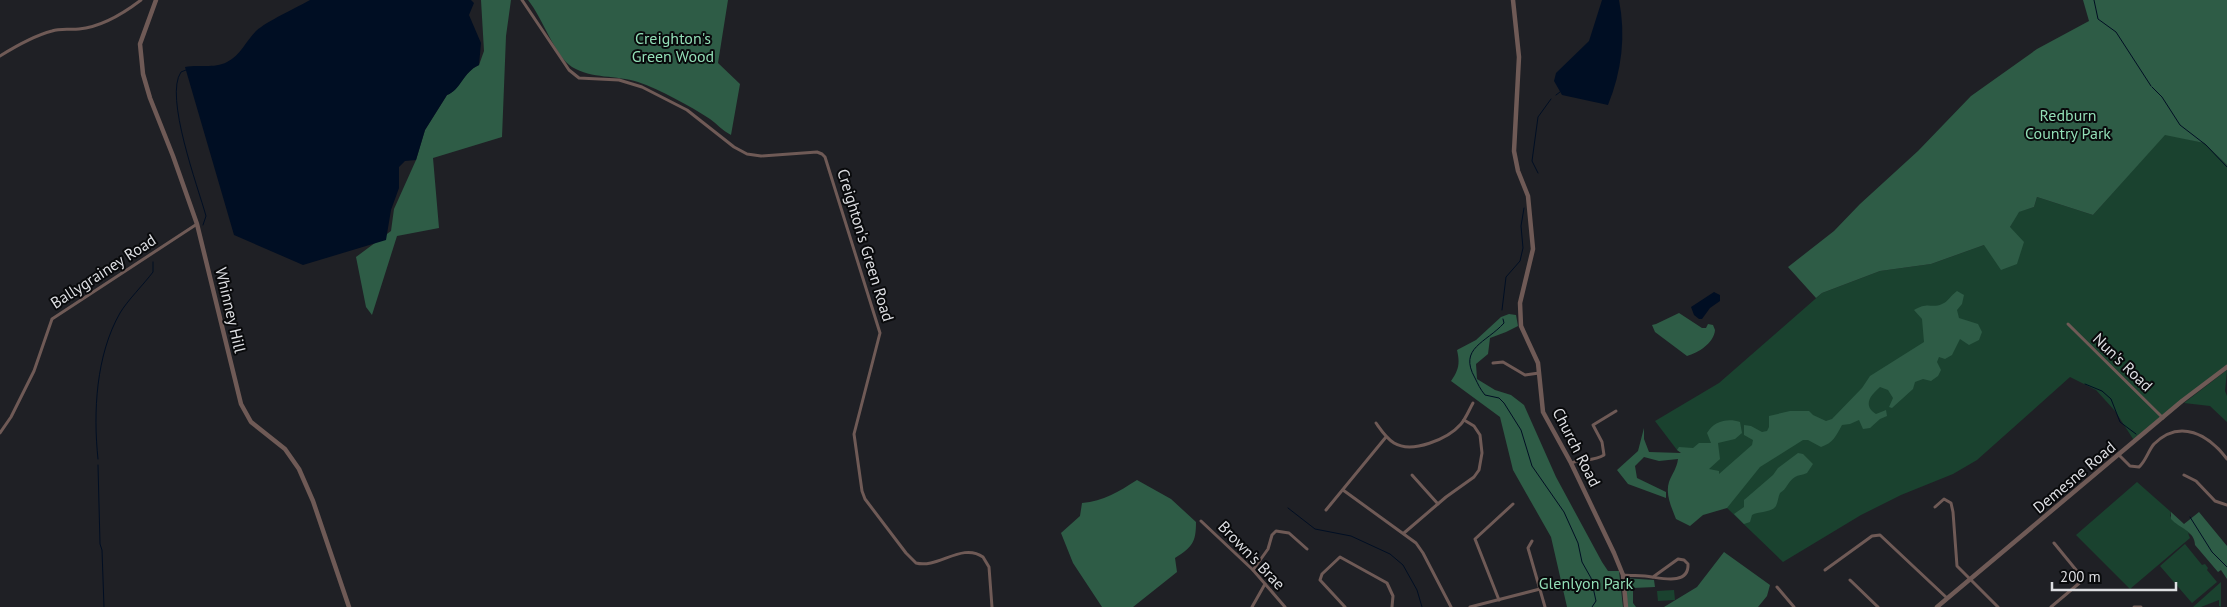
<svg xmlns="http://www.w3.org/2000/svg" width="2227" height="607" viewBox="0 0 2227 607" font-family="'PT Sans',sans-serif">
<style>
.green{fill:#1a422f}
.forest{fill:#2e5c46}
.water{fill:#000e23}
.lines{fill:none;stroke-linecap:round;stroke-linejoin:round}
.stream{stroke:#000e23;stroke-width:1}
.minor{stroke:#6f5a56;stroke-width:3}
.tertiary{stroke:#6f5a56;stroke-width:4.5}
.labels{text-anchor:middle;stroke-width:4;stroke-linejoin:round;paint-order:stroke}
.park-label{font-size:16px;fill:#93dfb7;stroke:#090a0c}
.street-label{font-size:16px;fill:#dddee2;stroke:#090a0c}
</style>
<rect width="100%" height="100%" fill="#1f2025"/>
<g class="green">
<polygon points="2165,134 2204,143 2227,165 2227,367 2135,442 2115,411 2096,390 2070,377 1977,460 1953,474 1901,495 1861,515 1783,562 1727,508 1683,453 1677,450 1655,421 1719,383 1822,293 1880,271 1931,264 1984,245 2010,227 2018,212 2034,207 2037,197 2093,215"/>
<polygon points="2227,370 2225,391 2227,396 2227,422 2210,406 2184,403"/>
<polygon points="2137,482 2171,512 2170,516 2193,536 2188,533 2190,538 2130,589 2076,535"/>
<polygon points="2185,544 2202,565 2205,564 2208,568 2207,570 2217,582 2192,603 2160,566"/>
<polygon points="2221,582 2221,607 2219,606 2219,600 2201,607 2193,607"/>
<polygon points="1674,590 1675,600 1658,601 1657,591"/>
</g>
<g class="forest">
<path d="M481,0h30l-5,36 -4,101 -69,21 6,70 -42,8 -25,79 -6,-8 -10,-50 35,-26 3,-22 22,-49 9,-30 22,-35c13,-5 16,-23 32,-30l5,-14z"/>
<path d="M528,0h200l-10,63 22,21 -9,51c-8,-4 -14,-11 -21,-16 -20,-13 -49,-29 -72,-37 -22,-7 -46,-3 -66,-15 -17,-11 -30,-50 -44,-67z"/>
<polygon points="2083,0 2227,0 2227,165 2204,143 2165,135 2093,215 2037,197 2034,207 2019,212 2010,227 2024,242 2017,264 2001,270 1984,245 1931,264 1880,271 1822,293 1816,298 1788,267 1834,231 1860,204 1918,151 1971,96 2037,49 2089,21"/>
<path d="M1957,291l7,4 -2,9 -5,6 2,8 19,6 4,8 -3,8 -10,5 -9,-6 -8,16 -7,4 -6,-2 -2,5 4,8 -3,6 -7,5 -8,-2 -8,3 -2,7 -21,19 -3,-1 4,-9 -5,-8 -8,-3c-9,8 -18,18 -4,27l10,-4 1,6 -7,3 -10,9 -7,1 -4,-9 -9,4 -8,1c-6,11 -9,18 -21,22l-13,-7h-5l-43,27 -33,41 -24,7 -13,11 -14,-7c-4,-11 -11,-24 -7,-37 3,-8 8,-14 9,-23l-19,2 -15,-4 -9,9 2,12 29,14v6l-38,-14 -11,-14 21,-19 6,-23v11l5,13 32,1 -4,-3 2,-3 14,1 6,-5h12l-4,-10c7,-12 21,-15 33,-11l2,11 -7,6 -17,4 2,16 -11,10 10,2v3l33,-29 1,-5 -9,-5v-10l7,1 11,6 5,-1 2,-4v-11l21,-5h19l4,4 13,6 6,-2 30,-31 8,-12 54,-34 -2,-23 -8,-9c15,-9 17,-1 28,-6 6,-2 9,-9 15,-13z"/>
<path d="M1679,313l23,15h4l2,-4 5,1 2,5c-1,13 -17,23 -28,26l-32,-24 -3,-7 4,-1z"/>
<path d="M1509,314l7,1 2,11 -12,6 -16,6 -2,16 -12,10 1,15 18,11 16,5 13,10 32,72 46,85 6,9h11l4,36h-56l-16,-70 -38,-67 -13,-53 -49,-36c8,-11 9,-18 6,-31l19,-10 25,-23z"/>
<path d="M1798,453l5,1 10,10 -6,9c-4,2 -9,2 -12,4 -7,4 -8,12 -15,16 -2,4 -2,9 -4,13 -5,7 -17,5 -24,9l-2,7 -6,2 -10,-10 10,-7v-7l29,-25 5,-7z"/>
<path d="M1137,480l34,19 25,23c0,21 -4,25 -21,36l2,14 -44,35h-31l-29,-44 -12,-30 19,-17 2,-13c22,-2 36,-11 55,-23z"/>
<path d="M2171,512l13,12 15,-12 28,34v33l-6,-9 -3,2 -23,-27c0,-14 -16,-17 -24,-26z"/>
<polygon points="1724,552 1770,585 1767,596 1758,607 1664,607 1697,587"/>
<polygon points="1624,578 1654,580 1655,587 1633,588 1633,603 1636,607 1628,607"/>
</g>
<g class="water">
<path d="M310,0h161l3,3 -5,12 12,28 -2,22c-16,7 -18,25 -32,30l-22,35 -9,30 -11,1 -6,6v21l-8,22 -5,30 -83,25 -69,-30 -49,-168c13,-3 29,2 42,-5 13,-6 19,-21 29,-31 11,-10 40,-23 54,-31z"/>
<path d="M1602,0h17c7,35 3,71 -11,105l-46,-10 -8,-14 2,-8 33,-32z"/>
<polygon points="1714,292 1720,295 1720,301 1710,308 1702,319 1699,319 1694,315 1691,307"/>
</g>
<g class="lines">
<g class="stream">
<polyline points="2094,0 2098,19 2116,32 2151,86"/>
<path d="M186,70l-5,2c-17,24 17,115 25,144l-3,9"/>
<polyline points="2152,87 2162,97 2180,125 2206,145 2227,167"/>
<polyline points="1556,95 1560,92"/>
<polyline points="1538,173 1532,161 1538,117 1551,99"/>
<polyline points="1502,310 1506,277 1520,261 1523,248 1521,226 1524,208"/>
<path d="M1503,319l1,4c-18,20 -46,25 -29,55 3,6 5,11 10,17l14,3 5,5 17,27 11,36 32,46 14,31 4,19 9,16 5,23 -4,6"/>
<polyline points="2085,384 2102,391 2111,399 2120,422 2136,434"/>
<path d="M98,459c-5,-47 -2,-104 22,-146 7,-12 24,-29 33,-41v-10"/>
<polyline points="98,465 100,544 102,550 104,607"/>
<polyline points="1288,508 1315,529 1351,536 1390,554 1403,565 1417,590 1422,607"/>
<polyline points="2190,517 2212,552 2227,567"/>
</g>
<g class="minor">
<path d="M522,0l47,70 10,8 40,2 23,7 45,23 47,37 13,7 14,2 56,-4 5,2 3,3 55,176 -26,101 8,57 3,8 41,54 10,10c22,6 46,-21 67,-6l6,10 3,40"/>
<path d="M0,56c16,-10 33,-20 52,-25 8,-3 18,-1 27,-2 21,-2 45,-16 62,-29"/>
<polyline points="2068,324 2163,418"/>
<polyline points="1493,363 1503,362 1525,375 1539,373"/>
<path d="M1376,423c5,7 10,15 18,20 18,11 54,-4 67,-19 5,-6 8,-14 12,-21"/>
<polyline points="0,433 11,417 34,371 52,319 197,224"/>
<path d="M2119,455l11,11 9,1c7,-6 9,-16 15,-23 26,-26 55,-9 73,15"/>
<path d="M1571,463c11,-5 22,-1 33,-8l-2,-13 -9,-17 23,-14"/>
<polyline points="1412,475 1438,504"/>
<polyline points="2184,475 2196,481 2215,501 2227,505"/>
<polyline points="1343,490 1416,543 1423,553 1451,607"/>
<polyline points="1935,507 1944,499 1951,503 1953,512 1957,566 1998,607"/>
<polyline points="1326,510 1386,437"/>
<polyline points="1201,521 1253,570 1285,607"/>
<polyline points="1404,533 1446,497 1474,477 1479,470 1482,453 1480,435 1474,426 1464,420"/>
<polyline points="1532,541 1528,548 1545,607"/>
<polyline points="1253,570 1268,549 1272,535 1276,531 1289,533 1307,549"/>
<polyline points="1825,570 1872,536 1880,535 1947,598"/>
<path d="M1623,575c10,1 20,0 29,2 13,2 37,7 36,-13l-4,-4 -6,-1 -25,18"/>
<polyline points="1850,580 1878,607"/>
<polyline points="1777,587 1794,607"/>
<polyline points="1499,600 1475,539 1513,504"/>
<polyline points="1252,607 1265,584"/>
<polyline points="1345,607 1320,580 1322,574 1340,557 1387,583 1393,596 1392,607"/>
<polyline points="1470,607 1540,589"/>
<polyline points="2051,607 2083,580 2081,576 2054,543"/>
<polyline points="2134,607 2141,607"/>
</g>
<g class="tertiary">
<polyline points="156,0 140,44 143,74 150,98 173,156 197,224 241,404 251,422 285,449 299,469 313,501 349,607"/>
<polyline points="1513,0 1519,57 1514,151 1518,171 1528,196 1533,249 1520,303 1521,326 1538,363 1543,412 1571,463 1614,553 1623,575 1626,607"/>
<polyline points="1937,607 2182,401 2227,367"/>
</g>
</g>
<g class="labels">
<g class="park-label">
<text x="673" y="44">Creighton's<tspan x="673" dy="18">Green Wood</tspan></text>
<text x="2068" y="121">Redburn<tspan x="2068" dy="18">Country Park</tspan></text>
<text x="1586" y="589">Glenlyon Park</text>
</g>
<g class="street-label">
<text transform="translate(866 245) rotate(73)" y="6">Creighton's Green Road</text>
<text transform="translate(103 271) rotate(-33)" y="6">Ballygrainey Road</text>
<text transform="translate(231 310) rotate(77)" y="6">Whinney Hill</text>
<text transform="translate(2123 362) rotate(44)" y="6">Nun's Road</text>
<text transform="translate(1577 447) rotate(63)" y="6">Church Road</text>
<text transform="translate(2074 477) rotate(-40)" y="6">Demesne Road</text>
<text transform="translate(1252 555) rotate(46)" y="6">Brown's Brae</text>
</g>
</g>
<path d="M2052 582v8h124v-8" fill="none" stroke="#dddee2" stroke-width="2.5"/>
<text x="2060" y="582" font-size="15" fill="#dddee2" stroke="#090a0c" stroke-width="4" paint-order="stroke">200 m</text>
</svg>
